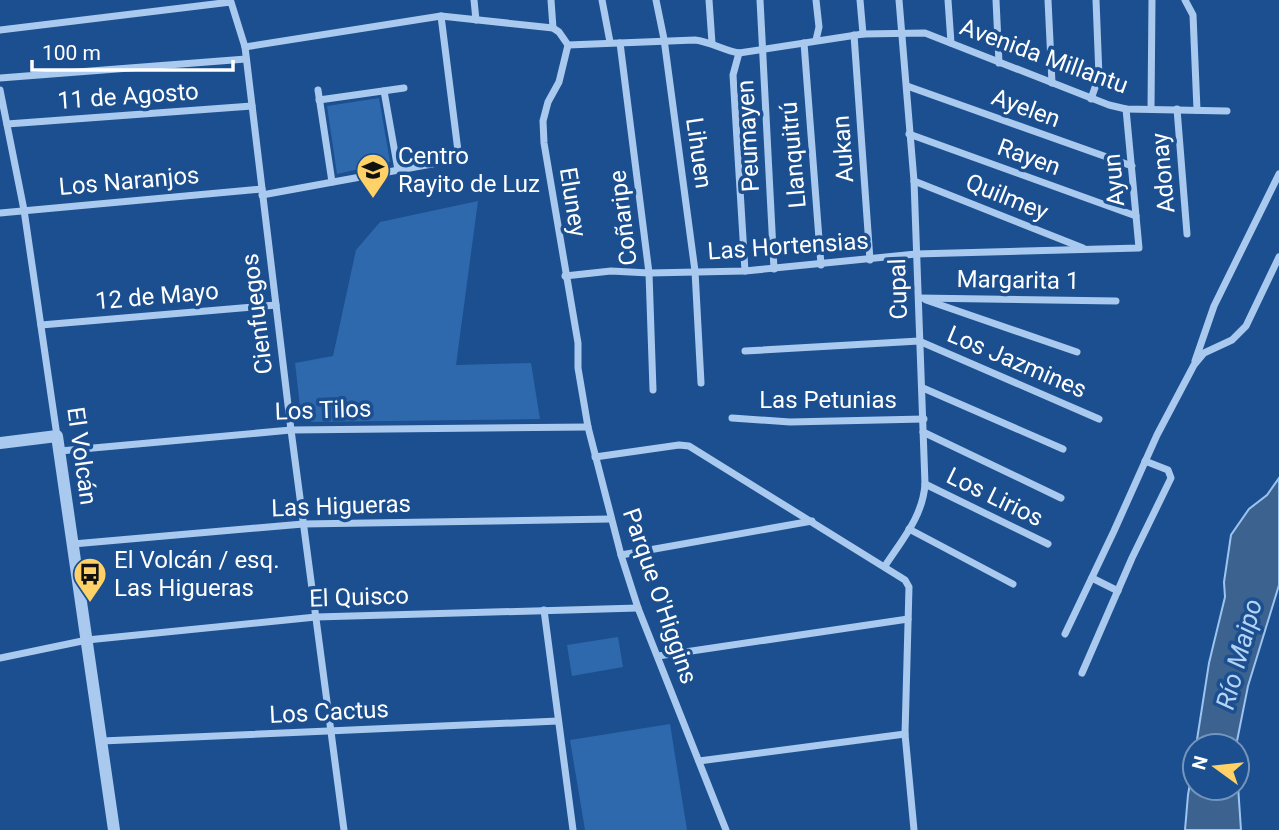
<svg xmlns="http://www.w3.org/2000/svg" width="1279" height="830" viewBox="0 0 1279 830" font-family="Roboto,sans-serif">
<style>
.green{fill:#2e69ad}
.water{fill:#3c6290;stroke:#9cc4f0;stroke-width:2}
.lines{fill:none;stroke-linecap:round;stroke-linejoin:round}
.minor{stroke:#a9c9ee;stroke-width:7}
.tertiary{stroke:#a9c9ee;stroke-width:12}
.labels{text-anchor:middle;stroke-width:7;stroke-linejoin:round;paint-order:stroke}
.street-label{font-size:24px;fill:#fff;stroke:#1b4f8f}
.poi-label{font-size:24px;fill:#fff;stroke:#1b4f8f;text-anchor:start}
.water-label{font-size:26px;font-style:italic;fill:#b5d3f5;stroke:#1b4f8f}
</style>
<rect width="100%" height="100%" fill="#1b4f8f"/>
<g class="green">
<polygon points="379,98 390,162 337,174 327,106"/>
<polygon points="478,201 456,365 531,363 540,419 307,422 301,415 295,363 333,356 356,250 380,222"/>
<polygon points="618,637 623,667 572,676 567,645"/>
<polygon points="670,724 687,830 585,830 570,740"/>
</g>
<g class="water">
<polygon points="1279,478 1279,585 1248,686 1236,746 1196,746 1209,663 1225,597 1224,582 1231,535 1249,509 1267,495"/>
<polygon points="1195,753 1195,788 1237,788 1237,771 1241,830 1185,830 1188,795"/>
</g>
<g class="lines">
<g class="minor">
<polyline points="474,0 476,20"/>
<polyline points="551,0 553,28"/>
<polyline points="602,0 610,42"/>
<polyline points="656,0 664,39 695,271 701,383"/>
<polyline points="709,0 712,43"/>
<polyline points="760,0 774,269"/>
<polyline points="816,0 819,27 816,40"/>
<polyline points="860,0 863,34"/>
<polyline points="948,0 951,43"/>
<polyline points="996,0 999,63"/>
<polyline points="1048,0 1052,83"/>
<polyline points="1185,0 1193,15 1197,110"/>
<polyline points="0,30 231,2 245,47 291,430 344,830"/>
<polyline points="854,35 870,260"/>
<polyline points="620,43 649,273 653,390"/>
<polyline points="804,43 821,265"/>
<polyline points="568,45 559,82 548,102 543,121 544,143 578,343 578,368 588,427 621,555 638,608 726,830"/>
<path d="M245,47l196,-31 112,12 6,4 9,13 127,-5c16,2 28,10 44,13l124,-19 62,-1 184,72 17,4 101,2"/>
<polyline points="739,53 733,75 745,271"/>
<polyline points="0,78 246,59"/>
<polyline points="907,86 1132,166"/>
<polyline points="0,90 24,210 57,436"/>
<polyline points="318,90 332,182"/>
<polyline points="384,91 398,170"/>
<polyline points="1091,99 1099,76 1096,0"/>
<polyline points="319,100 404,88"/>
<polyline points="1151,109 1152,0"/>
<polyline points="1177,109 1187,234"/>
<polyline points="7,124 252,106"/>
<polyline points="909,134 1136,216"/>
<polyline points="914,181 1083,248"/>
<polyline points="262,195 459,159 441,16"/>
<polyline points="0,213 262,189"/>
<polyline points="565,276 611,271 649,273 745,271 916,254 1139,248 1126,109"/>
<polyline points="919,298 1116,301"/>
<polyline points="926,300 1077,352"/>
<polyline points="41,325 276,305"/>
<polyline points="745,351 919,341 1099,419"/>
<polyline points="1195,361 1214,306 1279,174"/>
<polyline points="923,388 1063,449"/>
<polyline points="732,418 790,422 924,419"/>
<polyline points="923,432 1061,498"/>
<polyline points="60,451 291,430 588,427"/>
<polyline points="595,457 679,445 689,446 905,580 909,587 905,734 914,830"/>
<polyline points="925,484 1048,544"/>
<polyline points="909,529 1013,584"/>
<polyline points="73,544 303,524 611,519"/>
<polyline points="621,555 812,521"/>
<path d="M885,566c17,-26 38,-50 40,-82l-11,-303 -15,-181"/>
<polyline points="1092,578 1118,591"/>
<polyline points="544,610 573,830"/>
<polyline points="1065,634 1114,531 1157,435 1194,365 1204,353 1232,340 1246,326 1279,257"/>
<polyline points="658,656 908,619"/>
<polyline points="0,658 87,640 316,617 638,608"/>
<polyline points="1082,673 1132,558 1171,478 1168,470 1145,461"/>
<polyline points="102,741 558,721"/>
<polyline points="699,761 905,734"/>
</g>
<polyline class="tertiary" points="0,443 57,436 114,830"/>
</g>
<defs>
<symbol id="school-pin" viewBox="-11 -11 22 30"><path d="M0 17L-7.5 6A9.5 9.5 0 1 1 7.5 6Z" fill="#ffd166" stroke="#1b4f8f"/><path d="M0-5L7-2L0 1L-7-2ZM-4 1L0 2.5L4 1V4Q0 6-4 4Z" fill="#111"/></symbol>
<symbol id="bus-pin" viewBox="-11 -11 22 30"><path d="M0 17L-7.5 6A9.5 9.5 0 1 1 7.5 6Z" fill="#ffd166" stroke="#1b4f8f"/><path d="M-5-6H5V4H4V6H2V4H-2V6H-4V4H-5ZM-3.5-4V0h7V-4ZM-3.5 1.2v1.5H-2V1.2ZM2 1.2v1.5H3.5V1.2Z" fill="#111"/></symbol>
</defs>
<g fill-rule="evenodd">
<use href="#school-pin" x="354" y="151" width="38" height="52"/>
<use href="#bus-pin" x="71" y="555" width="38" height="52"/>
</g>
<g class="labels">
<g class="street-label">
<text transform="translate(1044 56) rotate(20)" y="8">Avenida Millantu</text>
<text transform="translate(128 96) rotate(-4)" y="8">11 de Agosto</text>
<text transform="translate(1026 108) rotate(20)" y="8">Ayelen</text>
<text transform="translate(748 136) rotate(-93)" y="8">Peumayen</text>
<text transform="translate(843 149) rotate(-94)" y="8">Aukan</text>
<text transform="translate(699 153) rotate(82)" y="8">Lihuen</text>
<text transform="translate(793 155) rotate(-95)" y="8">Llanquitrú</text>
<text transform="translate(1029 157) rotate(20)" y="8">Rayen</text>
<text transform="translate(1163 173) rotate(-95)" y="8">Adonay</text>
<text transform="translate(1114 180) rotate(-95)" y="8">Ayun</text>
<text transform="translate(129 181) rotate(-5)" y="8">Los Naranjos</text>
<text transform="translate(1007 197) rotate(22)" y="8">Quilmey</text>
<text transform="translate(573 202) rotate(81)" y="8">Eluney</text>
<text transform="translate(623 218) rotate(-97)" y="8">Coñaripe</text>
<text transform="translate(788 246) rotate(-4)" y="8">Las Hortensias</text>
<text transform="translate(1018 280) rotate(1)" y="8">Margarita 1</text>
<text transform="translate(898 289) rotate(-92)" y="8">Cupal</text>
<text transform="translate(157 296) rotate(-5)" y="8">12 de Mayo</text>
<text transform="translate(257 314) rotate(-97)" y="8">Cienfuegos</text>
<text transform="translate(1017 362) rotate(23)" y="8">Los Jazmines</text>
<text x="828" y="408">Las Petunias</text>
<text transform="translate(323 410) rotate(-2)" y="8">Los Tilos</text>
<text transform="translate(82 456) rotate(82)" y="8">El Volcán</text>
<text transform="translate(995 497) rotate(26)" y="8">Los Lirios</text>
<text transform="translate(341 506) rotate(-2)" y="8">Las Higueras</text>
<text transform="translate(660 596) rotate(71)" y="8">Parque O'Higgins</text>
<text transform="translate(359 597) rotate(-2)" y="8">El Quisco</text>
<text transform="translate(329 712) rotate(-3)" y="8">Los Cactus</text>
</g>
<g class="poi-label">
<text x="398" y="164">Centro<tspan x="398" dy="28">Rayito de Luz</tspan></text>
<text x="114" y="568">El Volcán / esq.<tspan x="114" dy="28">Las Higueras</tspan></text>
</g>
<g class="water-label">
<text transform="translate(1239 654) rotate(-75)" y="9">Río Maipo</text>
</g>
</g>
<g transform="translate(1216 767) rotate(285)"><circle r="33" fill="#1b4f8f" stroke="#7695bc" stroke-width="2"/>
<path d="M0-5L12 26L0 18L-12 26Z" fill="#ffd166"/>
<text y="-10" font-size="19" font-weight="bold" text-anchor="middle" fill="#ffffff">N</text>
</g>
<path d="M32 60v10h201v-10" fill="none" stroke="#ffffff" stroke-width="3.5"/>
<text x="42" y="60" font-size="21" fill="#ffffff" stroke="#1b4f8f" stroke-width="5" paint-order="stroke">100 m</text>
</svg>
